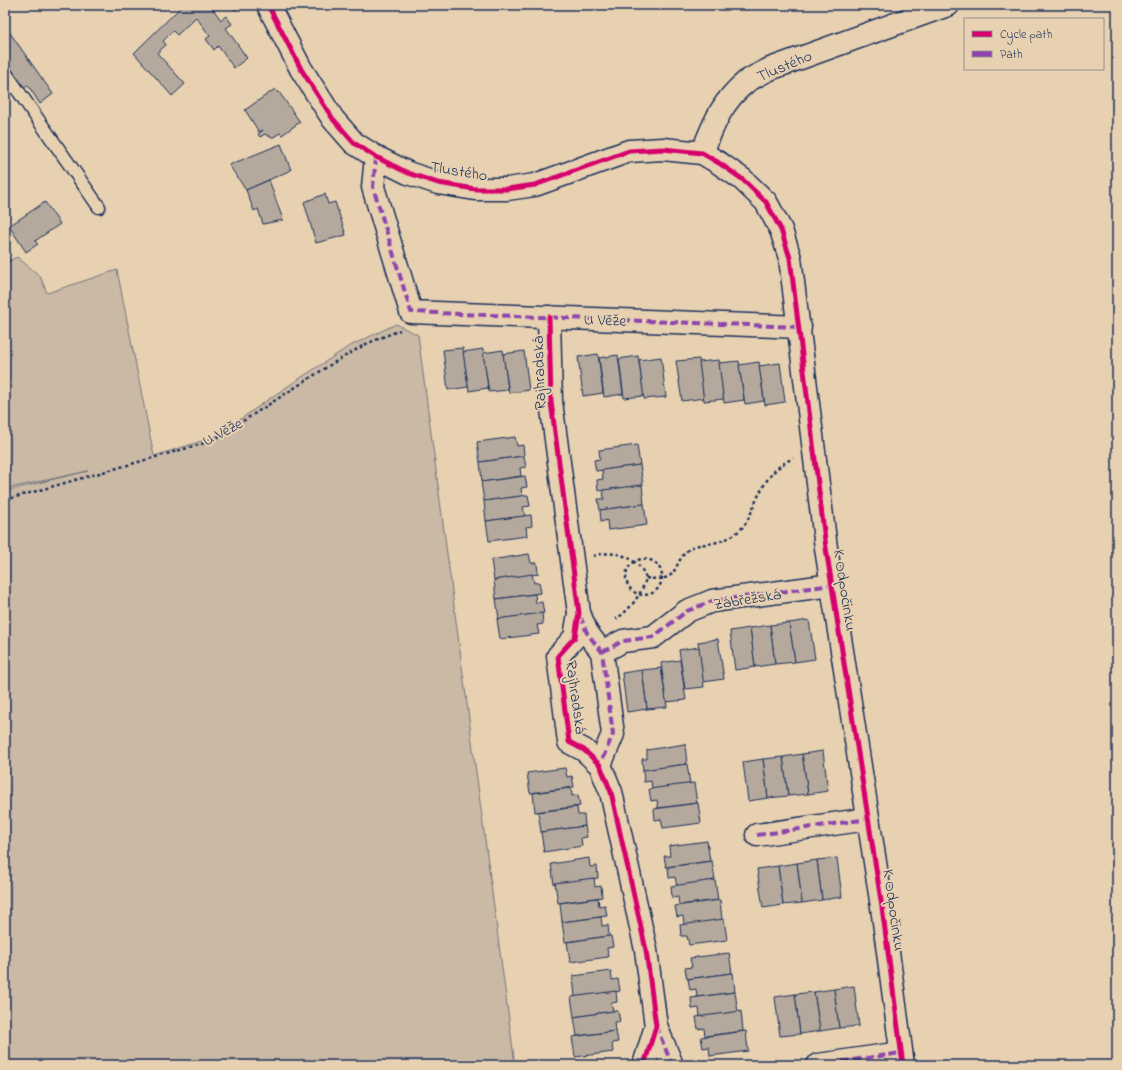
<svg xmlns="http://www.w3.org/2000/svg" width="1122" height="1070" viewBox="0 0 1122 1070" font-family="'Indie Flower',sans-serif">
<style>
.green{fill:#cab9a4;stroke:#727481}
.building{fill:#b4a99c;stroke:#1b2f5e}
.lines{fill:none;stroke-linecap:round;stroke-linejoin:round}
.lane-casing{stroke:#1b2f5e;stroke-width:15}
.street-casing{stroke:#1b2f5e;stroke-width:25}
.path{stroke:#1b2f5e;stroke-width:2.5;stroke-dasharray:3 3;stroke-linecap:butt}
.lane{stroke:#e7d1b0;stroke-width:12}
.street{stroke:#e7d1b0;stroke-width:22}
.quiet{stroke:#8e44ad;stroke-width:4;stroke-dasharray:8 4;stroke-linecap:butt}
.cycleway-casing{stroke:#e7d1b0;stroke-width:8}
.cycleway{stroke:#d6006c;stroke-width:5}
.labels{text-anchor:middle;stroke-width:4;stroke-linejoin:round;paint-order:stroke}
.street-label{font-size:16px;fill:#1b2f5e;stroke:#e7d1b0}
</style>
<rect width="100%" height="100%" fill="#e7d1b0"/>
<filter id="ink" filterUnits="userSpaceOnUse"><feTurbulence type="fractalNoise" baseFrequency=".025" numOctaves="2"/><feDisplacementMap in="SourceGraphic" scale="8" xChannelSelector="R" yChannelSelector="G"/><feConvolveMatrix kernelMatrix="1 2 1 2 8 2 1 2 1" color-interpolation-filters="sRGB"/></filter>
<g filter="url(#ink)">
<polygon class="green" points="17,257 40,276 47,293 117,270 154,456 215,437 279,392 348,347 396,324 418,335 515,1065 5,1065 5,491 88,471 5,489 5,263"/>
<g class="building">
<polygon points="183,5 210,5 221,20 226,16 232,24 226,28 247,58 234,68 218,46 214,50 206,39 210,36 196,17 177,35 173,31 163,41 166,45 157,53 185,84 172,96 134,53"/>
<polygon points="232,5 244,5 235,10"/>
<polygon points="5,17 10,33 53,94 40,104 28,85 24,88 5,60"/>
<polygon points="275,89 278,93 279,92 300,122 282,135 280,133 272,138 265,134 260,137 258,134 263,130 259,132 245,110"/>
<polygon points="5,140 9,147 5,150"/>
<polygon points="281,144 291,170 246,190 229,165"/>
<polygon points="269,180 283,220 263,224 258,209 254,211 246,190"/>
<polygon points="325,194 328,204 335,202 346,235 316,243 304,202"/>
<polygon points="45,202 60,224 35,241 38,244 26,252 9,226"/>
<polygon points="5,252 10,261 5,263"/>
<polygon points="463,348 468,387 448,390 443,350"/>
<polygon points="483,349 488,388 469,391 463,352"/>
<polygon points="503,350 508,390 489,392 483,353"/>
<polygon points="524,351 529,390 509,393 503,354"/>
<polygon points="598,354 603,393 583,396 578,357"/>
<polygon points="618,355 623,394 604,397 599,358"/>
<polygon points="638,356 644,396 624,398 619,359"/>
<polygon points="661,357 666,397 644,399 639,360"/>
<polygon points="699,359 704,398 682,401 676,361"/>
<polygon points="719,360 724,399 704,401 699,362"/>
<polygon points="739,361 744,400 724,403 719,363"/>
<polygon points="759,362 764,401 745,404 739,365"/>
<polygon points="780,363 785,402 765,405 759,366"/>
<polygon points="515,437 517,446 523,445 524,456 480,462 477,442"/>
<polygon points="637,445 640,465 596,471 594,460 600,459 599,450"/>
<polygon points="524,456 526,467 520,468 521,476 482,482 480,462"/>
<polygon points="640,465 643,485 598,491 597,480 603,479 602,470"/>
<polygon points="525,476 527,487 521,488 522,496 484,501 481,482"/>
<polygon points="642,485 644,504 600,510 598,499 604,499 603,490"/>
<polygon points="528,495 530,506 523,507 525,516 486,521 484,501"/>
<polygon points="644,504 647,525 608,530 607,520 601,522 600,510"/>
<polygon points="531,515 532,526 526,527 527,536 489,541 486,521"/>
<polygon points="529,554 531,563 537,563 538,574 494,580 491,560"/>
<polygon points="532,574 534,583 539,582 541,593 496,599 494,580"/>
<polygon points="535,594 536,603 542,602 544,613 499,619 496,599"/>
<polygon points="542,613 543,624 537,625 539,634 500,639 497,619"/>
<polygon points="809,620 815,659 795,662 789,623"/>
<polygon points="789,623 795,662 775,664 770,625"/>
<polygon points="770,625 775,664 755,667 750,628"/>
<polygon points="750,628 755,667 735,670 730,631"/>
<polygon points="718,639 724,679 703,682 698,642"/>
<polygon points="699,647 704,687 685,689 679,650"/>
<polygon points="680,660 686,700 666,702 661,663"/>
<polygon points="661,668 667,707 647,709 642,670"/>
<polygon points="642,670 647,709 627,712 622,673"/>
<polygon points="685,744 687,764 643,770 642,759 647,759 647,750"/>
<polygon points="823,751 828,791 808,794 802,754"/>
<polygon points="802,754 808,794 788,796 783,757"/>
<polygon points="783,757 788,796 768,798 763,759"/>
<polygon points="763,759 768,798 748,801 743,762"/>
<polygon points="687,764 690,784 652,789 651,781 644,782 643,770"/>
<polygon points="565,768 567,777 572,776 574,787 530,793 527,773"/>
<polygon points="694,783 697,803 658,808 657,800 651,801 649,789"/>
<polygon points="571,788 572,796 578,795 580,806 535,812 533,793"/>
<polygon points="698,803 701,823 663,828 661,819 655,820 654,809"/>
<polygon points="577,807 578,815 584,815 585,826 541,832 538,812"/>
<polygon points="585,826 587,837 581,838 582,846 544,852 541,832"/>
<polygon points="707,841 710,861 666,867 664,856 670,856 669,846"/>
<polygon points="589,858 590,867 597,866 598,878 554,884 551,864"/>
<polygon points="837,858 842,897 822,900 817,860"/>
<polygon points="817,860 822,900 802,903 797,863"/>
<polygon points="712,861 715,880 677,886 675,877 669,878 668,867"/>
<polygon points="797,863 802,903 783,905 778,866"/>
<polygon points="778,866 783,905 763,908 757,869"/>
<polygon points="594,878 595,887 601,886 602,897 558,903 555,883"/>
<polygon points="715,880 718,900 679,905 678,897 672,898 671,886"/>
<polygon points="598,898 599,906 605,905 607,916 562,922 560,903"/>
<polygon points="720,900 722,920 684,925 683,916 677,917 675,906"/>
<polygon points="601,917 602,926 608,925 609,936 565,942 562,922"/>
<polygon points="724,919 727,940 689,945 687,936 681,936 680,925"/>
<polygon points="609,936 611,936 613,947 607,948 608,957 570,962 567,942"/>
<polygon points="729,953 732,973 687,979 685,968 692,967 690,958"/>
<polygon points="611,971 612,980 618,979 620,991 575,997 573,976"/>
<polygon points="732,973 733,973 735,992 697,997 696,989 690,990 688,979"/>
<polygon points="854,986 859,1026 839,1028 834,989"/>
<polygon points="834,989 839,1028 820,1031 814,992"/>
<polygon points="616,991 617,1002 611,1003 613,1011 574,1017 571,997"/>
<polygon points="735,992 738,1012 700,1017 699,1008 692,1009 691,998"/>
<polygon points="814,992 820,1031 800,1034 795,994"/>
<polygon points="795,994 800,1034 780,1036 775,997"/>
<polygon points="613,1011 618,1011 620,1022 614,1022 615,1031 577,1036 574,1017"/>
<polygon points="741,1011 743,1031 705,1036 704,1028 698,1029 696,1017"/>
<polygon points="616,1031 618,1042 612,1043 613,1052 575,1057 572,1037"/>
<polygon points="746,1031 748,1051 710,1056 709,1047 703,1048 701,1037"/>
</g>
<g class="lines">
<defs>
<polyline id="lane" points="5,72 99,207"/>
<g id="street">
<polyline points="268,5 301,69 333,119 354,143 376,157 408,173 438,183 475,189 507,189 535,185 629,151 663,149 702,153 719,163 742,179 766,202 781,230 790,258 826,548 882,907 903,1065"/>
<path d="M702,153c11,-27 19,-51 44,-71 7,-5 16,-9 24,-13l178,-64"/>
<polyline points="376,157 373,187 411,312 800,327"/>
<polyline points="549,317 551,402 579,613 575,637 558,656 569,742 584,750 600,765 611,792 646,950 656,1026 644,1065"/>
<polyline points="579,613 587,633 602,652 613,734 600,765"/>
<polyline points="602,652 623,641 653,637 687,611 712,601 832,585"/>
<polyline points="757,835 868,819"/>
<polyline points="656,1026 672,1065"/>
<polyline points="818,1065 901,1053"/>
</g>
</defs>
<use href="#lane" class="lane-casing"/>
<use href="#street" class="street-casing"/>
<g class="path">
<polyline points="5,500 212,441 330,365 366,344 400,330"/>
<path d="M593,556c21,-7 45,0 53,22 -4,16 -17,33 -30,41"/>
<circle cx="644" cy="577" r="18"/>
<path d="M646,578c36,5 24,-13 43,-29 7,-5 16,-4 24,-6 11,-2 21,-7 29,-15 7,-8 10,-18 14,-27 9,-20 17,-33 37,-43"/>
</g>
<use href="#lane" class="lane"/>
<use href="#street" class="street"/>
<g class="quiet">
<polyline points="376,157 373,187 411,312 800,327"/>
<polyline points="580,616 587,633 602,652 613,734 600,765"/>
<polyline points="602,652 623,641 653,637 687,611 712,601 832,585"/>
<polyline points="757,835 868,819"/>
<polyline points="656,1026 672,1065"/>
<polyline points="818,1065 901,1053"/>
</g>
<defs>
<g id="cycleway">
<polyline points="268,5 301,69 333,119 354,143 376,157 408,173 438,183 475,189 507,189 535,185 629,151 663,149 702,153 719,163 742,179 766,202 781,230 790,258 826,548 882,907 903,1065"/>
<polyline points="549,317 551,402 579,613 575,637 558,656 569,742 584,750 600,765 611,792 646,950 656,1026 644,1065"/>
</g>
</defs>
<use href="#cycleway" class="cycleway-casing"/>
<use href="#cycleway" class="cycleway"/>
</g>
</g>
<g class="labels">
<g class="street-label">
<text transform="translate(784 65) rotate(-23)" y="6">Tlustého</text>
<text transform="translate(459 170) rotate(9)" y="6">Tlustého</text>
<text transform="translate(605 319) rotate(2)" y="6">U Věže</text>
<text transform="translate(538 373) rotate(-92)" y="6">Rajhradská</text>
<text transform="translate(222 431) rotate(-28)" y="6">U Věže</text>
<text transform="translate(846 590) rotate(81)" y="6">K Odpočinku</text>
<text transform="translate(747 598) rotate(-9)" y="6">Zábřežská</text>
<text transform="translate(577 697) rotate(82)" y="6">Rajhradská</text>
<text transform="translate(895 910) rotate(82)" y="6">K Odpočinku</text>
</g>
</g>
<rect width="1122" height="1070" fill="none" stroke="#e7d1b0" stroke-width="20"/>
<rect x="10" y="10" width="1102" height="1050" fill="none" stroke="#1b2f5e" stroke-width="1.5" filter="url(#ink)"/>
<rect x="964" y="18" width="140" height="52" fill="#e7d1b0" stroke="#95908f"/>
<rect x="972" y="31" width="20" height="6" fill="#d6006c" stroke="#95908f"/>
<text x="1000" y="38" font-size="12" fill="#1b2f5e">Cycle path</text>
<rect x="972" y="51" width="20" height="6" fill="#8e44ad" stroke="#95908f"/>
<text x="1000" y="58" font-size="12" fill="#1b2f5e">Path</text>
</svg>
